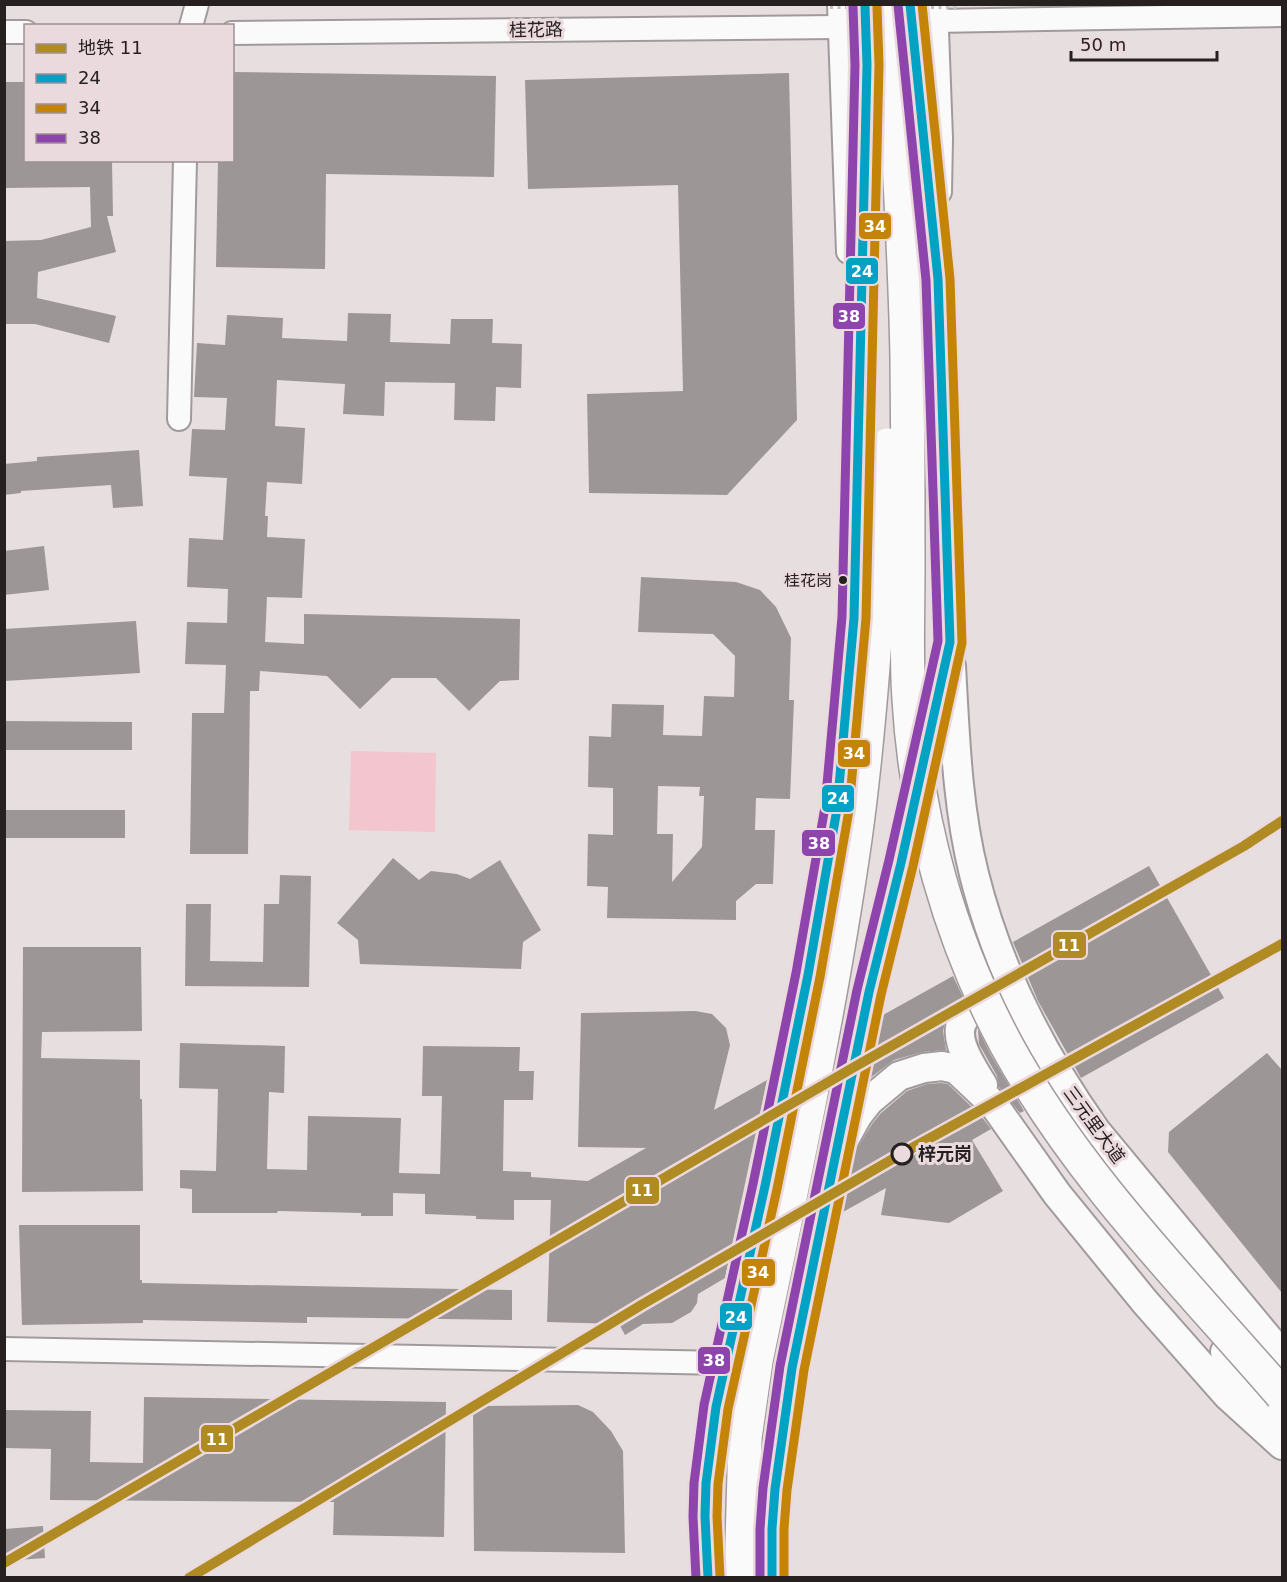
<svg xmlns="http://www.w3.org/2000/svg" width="1287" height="1582" viewBox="0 0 1287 1582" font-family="'DejaVu Sans','Noto Sans SC',sans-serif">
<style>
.green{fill:#f3c5ce}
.building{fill:#9d9697;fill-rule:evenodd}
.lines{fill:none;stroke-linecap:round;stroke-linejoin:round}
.minor-casing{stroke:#a19a9c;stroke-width:26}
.major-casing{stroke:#a19a9c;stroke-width:32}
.highway-casing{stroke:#a19a9c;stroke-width:36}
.minor{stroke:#fbfafa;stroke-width:22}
.major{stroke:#fbfafa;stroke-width:28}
.highway{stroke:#fbfafa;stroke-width:33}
.highway-bridge-casing{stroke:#a19a9c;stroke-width:36;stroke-linecap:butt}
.path-bridge{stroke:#c3bfc0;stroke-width:4;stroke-dasharray:3 4.5;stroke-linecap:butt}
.highway-bridge{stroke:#fbfafa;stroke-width:33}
.bus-1-casing{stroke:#ebdadd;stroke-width:14}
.bus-2-casing{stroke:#ebdadd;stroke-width:14}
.bus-3-casing{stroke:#ebdadd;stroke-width:14}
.bus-1{stroke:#02a2c5;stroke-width:9}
.bus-2{stroke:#c38408;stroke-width:9}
.bus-3{stroke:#8e44ad;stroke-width:9}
.metro-1-casing{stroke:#ebdadd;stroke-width:15}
.metro-1{stroke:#b08b24;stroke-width:10}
.bus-dot{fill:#262021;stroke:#ebdadd;stroke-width:2}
.stop-dot{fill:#ebdadd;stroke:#262021;stroke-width:3}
.labels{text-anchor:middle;stroke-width:6;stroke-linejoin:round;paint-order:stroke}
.bus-label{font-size:16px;fill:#262021;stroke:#ebdadd;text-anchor:end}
.street-label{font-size:18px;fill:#262021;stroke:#ebdadd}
.stop-label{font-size:18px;font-weight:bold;fill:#262021;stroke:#ebdadd;text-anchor:start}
.line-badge{stroke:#ebdadd;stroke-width:2}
.badge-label{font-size:16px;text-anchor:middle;font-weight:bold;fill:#fff}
</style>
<rect width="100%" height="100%" fill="#e7dee0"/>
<polygon class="green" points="351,751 436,753 435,832 349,830"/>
<g class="building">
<polygon points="232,72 496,76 494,177 326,174 325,269 216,267 218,160 232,160"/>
<polygon points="789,73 797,420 727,495 589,493 587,394 683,391 678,185 528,189 525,80"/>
<polygon points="4,82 26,82 26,160 112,160 113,216 107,216 116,252 38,272 37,298 116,316 109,343 35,324 4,324 4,241 41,240 91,227 90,187 4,188"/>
<polygon points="348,313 391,314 390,342 450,344 451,319 493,319 492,343 522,344 521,388 496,387 495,421 454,420 455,383 385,382 384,416 343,414 345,384 277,380 275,426 305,428 302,484 267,482 265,516 268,516 267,537 305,539 302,598 267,597 265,642 304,644 304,614 520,619 519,680 500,681 469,711 436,678 392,678 360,709 327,676 260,671 259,691 250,691 248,854 190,854 192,713 224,713 226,665 185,664 187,622 227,623 228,589 187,587 189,538 223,540 227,478 189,476 192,429 225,430 227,398 194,397 197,343 225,345 227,315 283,318 282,338 347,341"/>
<polygon points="139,450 143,506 113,508 111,485 21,491 21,493 4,495 4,464 37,461 37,457"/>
<polygon points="44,546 49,590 4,595 4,551"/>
<path d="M641,577l95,5 24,8 16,17 15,31 -2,62h5l-4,99 -34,-1 -1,32h20l-2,54h-17l-20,17v19l-129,-2 1,-31 -21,-1 1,-52 25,1v-47l-25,-1 1,-51 22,1 1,-33 52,1 -1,30 39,1 2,-40 30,1 1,-41 -22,-22 -75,-2zM658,786l42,1 -1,9h5l-2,51 -30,35 1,-48h-16z"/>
<polygon points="136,621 140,673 4,681 4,629"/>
<polygon points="4,721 132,722 132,750 4,750"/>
<rect x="4" y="810" width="121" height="28"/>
<polygon points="393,858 419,880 431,871 457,874 470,879 500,860 541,930 523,942 521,969 360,964 358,940 337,923"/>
<polygon points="1149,866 1224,998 1081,1078 1038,1001 1013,942"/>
<polygon points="280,875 311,876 309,987 185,986 186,904 211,904 210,961 263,962 264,904 279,904"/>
<polygon points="23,947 141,947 142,1031 42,1032 41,1058 140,1060 140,1099 142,1099 143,1191 22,1192"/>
<polygon points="953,976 963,997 947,1016 943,1031 946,1050 922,1052 894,1060 870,1078 883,1015"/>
<polygon points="695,1011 712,1014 726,1028 730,1045 714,1110 767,1080 725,1278 698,1294 697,1303 691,1312 672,1323 643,1324 625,1335 619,1324 547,1322 551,1200 514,1200 514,1220 476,1219 476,1216 425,1214 425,1194 393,1193 393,1216 361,1216 361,1213 278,1211 277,1213 192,1213 192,1189 180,1188 180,1170 216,1171 218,1089 179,1088 180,1043 285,1046 284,1093 269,1092 267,1169 307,1170 308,1116 401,1118 399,1173 440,1174 442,1096 422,1096 423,1046 520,1047 519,1071 534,1071 533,1100 504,1100 503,1171 531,1172 531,1177 588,1181 646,1148 578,1147 581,1013"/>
<polygon points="978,1029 991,1055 1024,1111 1020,1113 999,1087 997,1076 979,1044"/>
<polygon points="1267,1053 1282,1070 1282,1293 1168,1152 1169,1132"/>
<polygon points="941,1083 948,1084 981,1116 991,1129 972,1140 1003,1191 949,1223 881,1215 886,1188 843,1212 855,1152 872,1124 881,1113 907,1091 927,1084"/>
<polygon points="19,1225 140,1225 140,1280 142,1280 142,1283 512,1290 512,1320 307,1317 307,1323 143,1320 143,1323 22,1325"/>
<polygon points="144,1397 446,1402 444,1537 333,1535 334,1502 50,1500 51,1449 4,1448 4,1410 91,1411 90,1462 143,1463"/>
<polygon points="578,1405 593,1412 611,1431 623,1451 625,1553 474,1551 473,1406"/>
<polygon points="43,1526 45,1558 4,1561 4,1529"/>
</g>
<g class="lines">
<defs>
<g id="minor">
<polyline points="839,4 848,252"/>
<polyline points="936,4 941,138 940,192"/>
<polyline points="936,21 1282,15"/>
<polyline points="191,26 197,4"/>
<polyline points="4,32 26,32"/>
<polyline points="232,33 839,27"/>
<polyline points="179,419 185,160"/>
<polyline points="4,1349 725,1363"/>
</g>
<g id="major">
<path d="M951,666c4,70 6,140 23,208 23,93 67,179 122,257l186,224"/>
<path d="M983,1085c-11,-18 -37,-54 -14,-71 5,-5 9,-9 16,-9 7,-1 16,-4 22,-1"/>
<polyline points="843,1142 858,1115 869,1101 899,1076 924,1068 942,1066 956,1069 994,1105 1057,1194 1145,1302 1228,1396 1282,1445"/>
<polyline points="1225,1352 1282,1425"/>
</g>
<g id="highway">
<polyline points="708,1578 705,1516 706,1483 716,1407 765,1186 808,975 837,809 854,618 867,65 865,4"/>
<polyline points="741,1578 745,1438 756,1361"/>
<polyline points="772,1578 772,1529 775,1489 792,1368 869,992 901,863 950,642 938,279 918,97 910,4"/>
</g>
</defs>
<use href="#minor" class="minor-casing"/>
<use href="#major" class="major-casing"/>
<use href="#highway" class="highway-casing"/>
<use href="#minor" class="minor"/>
<use href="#major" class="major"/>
<use href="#highway" class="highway"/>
<defs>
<g id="highway-bridge">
<path d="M891,4c5,119 14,237 16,355 1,71 1,141 1,212 0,43 -2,86 1,128 7,121 41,241 98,347 71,130 179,238 275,349"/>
<path d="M756,1361c36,-174 74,-346 99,-522 18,-131 24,-263 33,-394"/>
</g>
</defs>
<use href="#highway-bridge" class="highway-bridge-casing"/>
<g class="path-bridge">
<polyline points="830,7 866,7"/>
<polyline points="916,7 957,7"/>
</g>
<use href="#highway-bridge" class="highway-bridge"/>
<defs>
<g id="bus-1">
<polyline points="708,1578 705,1516 706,1483 716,1407 765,1186 808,975 837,809 854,618 867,65 865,7"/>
<polyline points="772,1578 772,1529 775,1489 792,1368 869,992 901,863 950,642 938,279 910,4"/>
</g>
<g id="bus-2">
<polyline points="720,1577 717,1516 718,1484 728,1409 777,1189 820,977 849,810 866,618 879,65 877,7"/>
<polyline points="784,1578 784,1529 787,1490 804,1370 881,995 913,866 962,643 950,279 922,4"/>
</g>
<g id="bus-3">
<polyline points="696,1578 693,1517 694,1483 704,1405 753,1184 796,973 825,807 842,617 855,65 853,7"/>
<polyline points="760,1578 760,1529 763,1488 780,1366 857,990 889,860 938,641 926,280 898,5"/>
</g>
</defs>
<use href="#bus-1" class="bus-1-casing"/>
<use href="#bus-2" class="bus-2-casing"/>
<use href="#bus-3" class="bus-3-casing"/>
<use href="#bus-1" class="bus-1"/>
<use href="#bus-2" class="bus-2"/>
<use href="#bus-3" class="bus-3"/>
<defs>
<g id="metro-1">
<polyline points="4,1563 856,1066 1244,846 1282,821"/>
<polyline points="189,1578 643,1304 903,1153 1282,944"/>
</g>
</defs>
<use href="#metro-1" class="metro-1-casing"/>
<use href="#metro-1" class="metro-1"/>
</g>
<circle class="bus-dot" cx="843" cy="580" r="5"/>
<circle class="stop-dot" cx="902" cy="1154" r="10"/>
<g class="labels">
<g class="bus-label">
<text x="832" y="586">桂花岗</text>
</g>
<g class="street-label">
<text transform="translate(536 30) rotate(-1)" y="6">桂花路</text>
<text transform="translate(1094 1125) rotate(54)" y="6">三元里大道</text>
</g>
<g class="stop-label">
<text x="918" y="1160">梓元岗</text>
</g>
</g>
<g class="line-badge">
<rect x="858" y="212" width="34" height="28" rx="6" fill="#c38408"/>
<rect x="845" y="257" width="34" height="28" rx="6" fill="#02a2c5"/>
<rect x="832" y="302" width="34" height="28" rx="6" fill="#8e44ad"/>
<rect x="837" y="739" width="34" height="29" rx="6" fill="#c38408"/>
<rect x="821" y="784" width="34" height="29" rx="6" fill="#02a2c5"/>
<rect x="801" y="829" width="35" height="28" rx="6" fill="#8e44ad"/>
<rect x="1052" y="931" width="35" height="28" rx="6" fill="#b08b24"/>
<rect x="625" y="1176" width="35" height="29" rx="6" fill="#b08b24"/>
<rect x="741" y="1258" width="35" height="29" rx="6" fill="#c38408"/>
<rect x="719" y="1302" width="34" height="29" rx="6" fill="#02a2c5"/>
<rect x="697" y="1346" width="34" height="29" rx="6" fill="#8e44ad"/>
<rect x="200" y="1424" width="34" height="29" rx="6" fill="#b08b24"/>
</g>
<g class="badge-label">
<text x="875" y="232">34</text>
<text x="862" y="277">24</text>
<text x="849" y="322">38</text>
<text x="854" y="759">34</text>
<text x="838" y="804">24</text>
<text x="819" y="849">38</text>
<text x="1069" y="951">11</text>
<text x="642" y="1196">11</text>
<text x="758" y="1278">34</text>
<text x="736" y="1323">24</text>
<text x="714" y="1366">38</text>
<text x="217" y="1445">11</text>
</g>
<rect width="1287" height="1582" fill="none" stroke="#262021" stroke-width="12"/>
<rect x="24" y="24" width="210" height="138" fill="#ebdadd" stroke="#9c9092" stroke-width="1.5"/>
<rect x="36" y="44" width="30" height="9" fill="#b08b24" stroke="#9c9092" stroke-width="1.5"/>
<text x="78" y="54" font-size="18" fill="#262021">地铁 11</text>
<rect x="36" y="74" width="30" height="9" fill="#02a2c5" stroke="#9c9092" stroke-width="1.5"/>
<text x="78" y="84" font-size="18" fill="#262021">24</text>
<rect x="36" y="104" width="30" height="9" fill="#c38408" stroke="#9c9092" stroke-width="1.5"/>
<text x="78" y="114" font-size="18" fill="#262021">34</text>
<rect x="36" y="134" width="30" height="9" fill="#8e44ad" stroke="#9c9092" stroke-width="1.5"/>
<text x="78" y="144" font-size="18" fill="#262021">38</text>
<path d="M1071 51v9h146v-9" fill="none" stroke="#262021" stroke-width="3"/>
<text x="1080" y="51" font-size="18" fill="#262021" stroke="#ebdadd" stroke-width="4.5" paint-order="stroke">50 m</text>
</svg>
